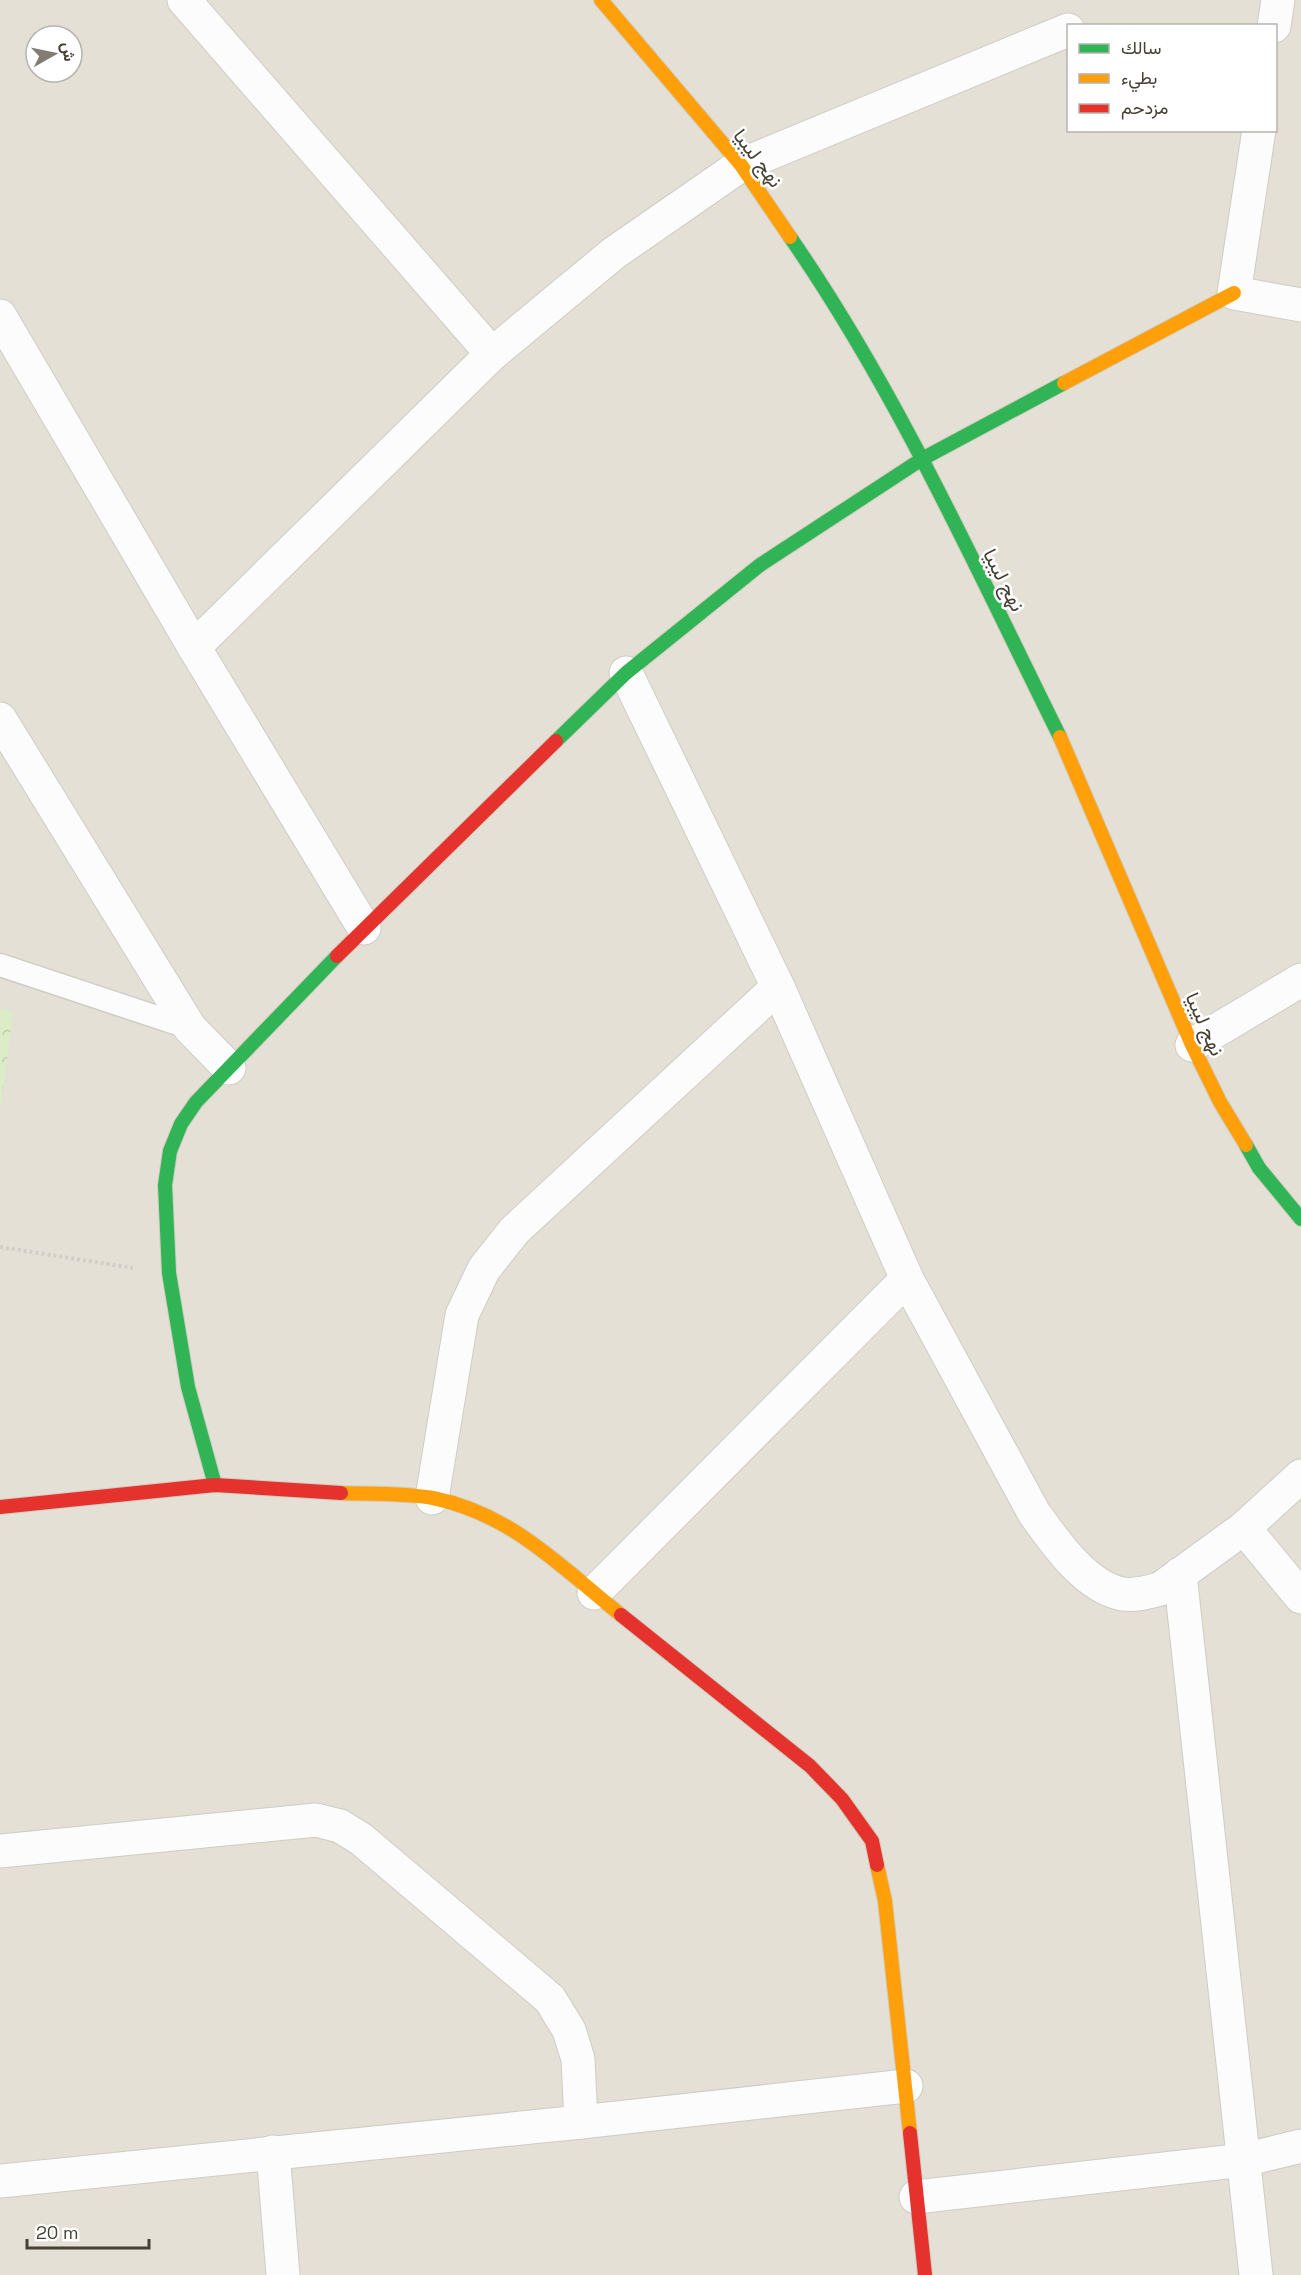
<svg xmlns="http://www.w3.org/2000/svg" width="1301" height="2275" viewBox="0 0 1301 2275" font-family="'Space Grotesk',Vazirmatn,sans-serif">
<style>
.residential{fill:#e5e0d5;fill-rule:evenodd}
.park{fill:url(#park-crowns)}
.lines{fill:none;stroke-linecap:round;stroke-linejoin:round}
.lane-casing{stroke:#ceccc6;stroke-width:25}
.street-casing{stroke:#ceccc6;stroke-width:35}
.fast-casing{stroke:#d0ccbf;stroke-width:16}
.slow-casing{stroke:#d0ccbf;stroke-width:16}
.jam-casing{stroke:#d0ccbf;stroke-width:16}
.path{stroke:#d1cec9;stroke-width:4;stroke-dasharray:3 3;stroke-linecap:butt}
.lane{stroke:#fdfcfc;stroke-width:22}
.street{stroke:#fdfcfc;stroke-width:33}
.fast{stroke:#30b455;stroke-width:14}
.slow{stroke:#ff9f0a;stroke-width:14}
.jam{stroke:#e5322d;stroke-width:14}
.labels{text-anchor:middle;stroke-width:5;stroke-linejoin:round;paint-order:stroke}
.street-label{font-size:20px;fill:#464034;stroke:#fff}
</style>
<defs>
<pattern id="park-crowns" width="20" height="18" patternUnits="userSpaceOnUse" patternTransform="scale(1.5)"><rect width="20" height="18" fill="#dbecc6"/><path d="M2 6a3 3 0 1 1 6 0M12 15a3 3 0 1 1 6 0" fill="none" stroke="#bdcbab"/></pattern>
</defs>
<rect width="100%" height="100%" fill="#f0eee8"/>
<path class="residential" d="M0,0h1301v2275h-1301zM1068,26h208v104h-208zM36,36h36v36h-36z"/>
<polygon class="park" points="0,1009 13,1012 0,1112"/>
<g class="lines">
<defs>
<polyline id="lane" points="0,965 190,1028"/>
<g id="street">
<polyline points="184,0 492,354"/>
<polyline points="1274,26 1278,0"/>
<polyline points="1259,130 1234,293 1301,305"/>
<polyline points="0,316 194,647 364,928"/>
<polyline points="194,647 492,354 614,253 741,165 1068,30"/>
<path d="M626,673l152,314 129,292 127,234c20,28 52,75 89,81 12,2 26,-2 37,-5l84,-61"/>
<polyline points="0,719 190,1028 229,1068"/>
<polyline points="1192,1045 1301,980"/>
<polyline points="1301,1476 1244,1528 1301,1597"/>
<polyline points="432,1498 462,1315 484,1269 514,1231 778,987"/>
<polyline points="1180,1574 1256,2275"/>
<polyline points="594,1593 907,1279"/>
<polyline points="0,1851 316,1820 340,1826 361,1839 550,1999 569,2030 578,2059 581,2122"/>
<polyline points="273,2152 283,2275"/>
<polyline points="0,2181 581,2122 906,2086"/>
<polyline points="916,2197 1244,2160 1301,2146"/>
</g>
<g id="fast">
<path d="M790,237c108,156 186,331 270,500"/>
<polyline points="556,741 626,673 760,565 922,459 1064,383"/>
<polyline points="1246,1145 1259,1168 1301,1219"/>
<polyline points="215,1485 188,1387 169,1273 165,1185 170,1151 181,1124 196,1102 337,956"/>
</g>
<g id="slow">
<polyline points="601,0 741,165 790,237"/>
<polyline points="1064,383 1234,293"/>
<polyline points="1060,737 1192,1045 1220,1102 1246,1145"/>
<path d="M341,1493c29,1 65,0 92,5 79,16 128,69 188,117"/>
<polyline points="877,1865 885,1901 910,2133"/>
</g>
<g id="jam">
<polyline points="337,956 556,741"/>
<polyline points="0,1507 215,1485 341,1493"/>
<polyline points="621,1615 810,1766 842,1799 872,1841 877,1865"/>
<polyline points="910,2133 925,2275"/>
</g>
</defs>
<use href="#lane" class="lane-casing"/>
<use href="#street" class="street-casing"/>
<use href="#fast" class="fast-casing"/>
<use href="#slow" class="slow-casing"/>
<use href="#jam" class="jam-casing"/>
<polyline class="path" points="0,1247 133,1268"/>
<use href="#lane" class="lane"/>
<use href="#street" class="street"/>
<use href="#fast" class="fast"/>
<use href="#slow" class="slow"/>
<use href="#jam" class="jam"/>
</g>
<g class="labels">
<g class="street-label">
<text transform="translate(758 158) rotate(53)" y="7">نهج ليبيا</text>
<text transform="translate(1004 580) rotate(63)" y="7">نهج ليبيا</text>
<text transform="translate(1205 1024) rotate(66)" y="7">نهج ليبيا</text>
</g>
</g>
<rect x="1067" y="24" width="210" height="108" fill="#ffffff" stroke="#b5b3ae" stroke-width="1.5"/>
<rect x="1079" y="44" width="30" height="9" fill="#30b455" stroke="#b5b3ae" stroke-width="1.5"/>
<text x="1121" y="54" font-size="18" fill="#464034">سالك</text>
<rect x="1079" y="74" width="30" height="9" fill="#ff9f0a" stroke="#b5b3ae" stroke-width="1.5"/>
<text x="1121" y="84" font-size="18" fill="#464034">بطيء</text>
<rect x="1079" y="104" width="30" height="9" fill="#e5322d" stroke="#b5b3ae" stroke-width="1.5"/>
<text x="1121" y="114" font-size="18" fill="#464034">مزدحم</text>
<g transform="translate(54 54) rotate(81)"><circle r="28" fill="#ffffff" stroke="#b5b3ae" stroke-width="1.5"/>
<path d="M0-4.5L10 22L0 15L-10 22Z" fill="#827d73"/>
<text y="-9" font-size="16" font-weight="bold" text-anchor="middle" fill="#464034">ش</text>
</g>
<path d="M27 2239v9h122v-9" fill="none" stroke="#464034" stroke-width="3"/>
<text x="36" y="2239" font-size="18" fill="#464034" stroke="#ffffff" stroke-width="4.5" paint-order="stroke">20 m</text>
</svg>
